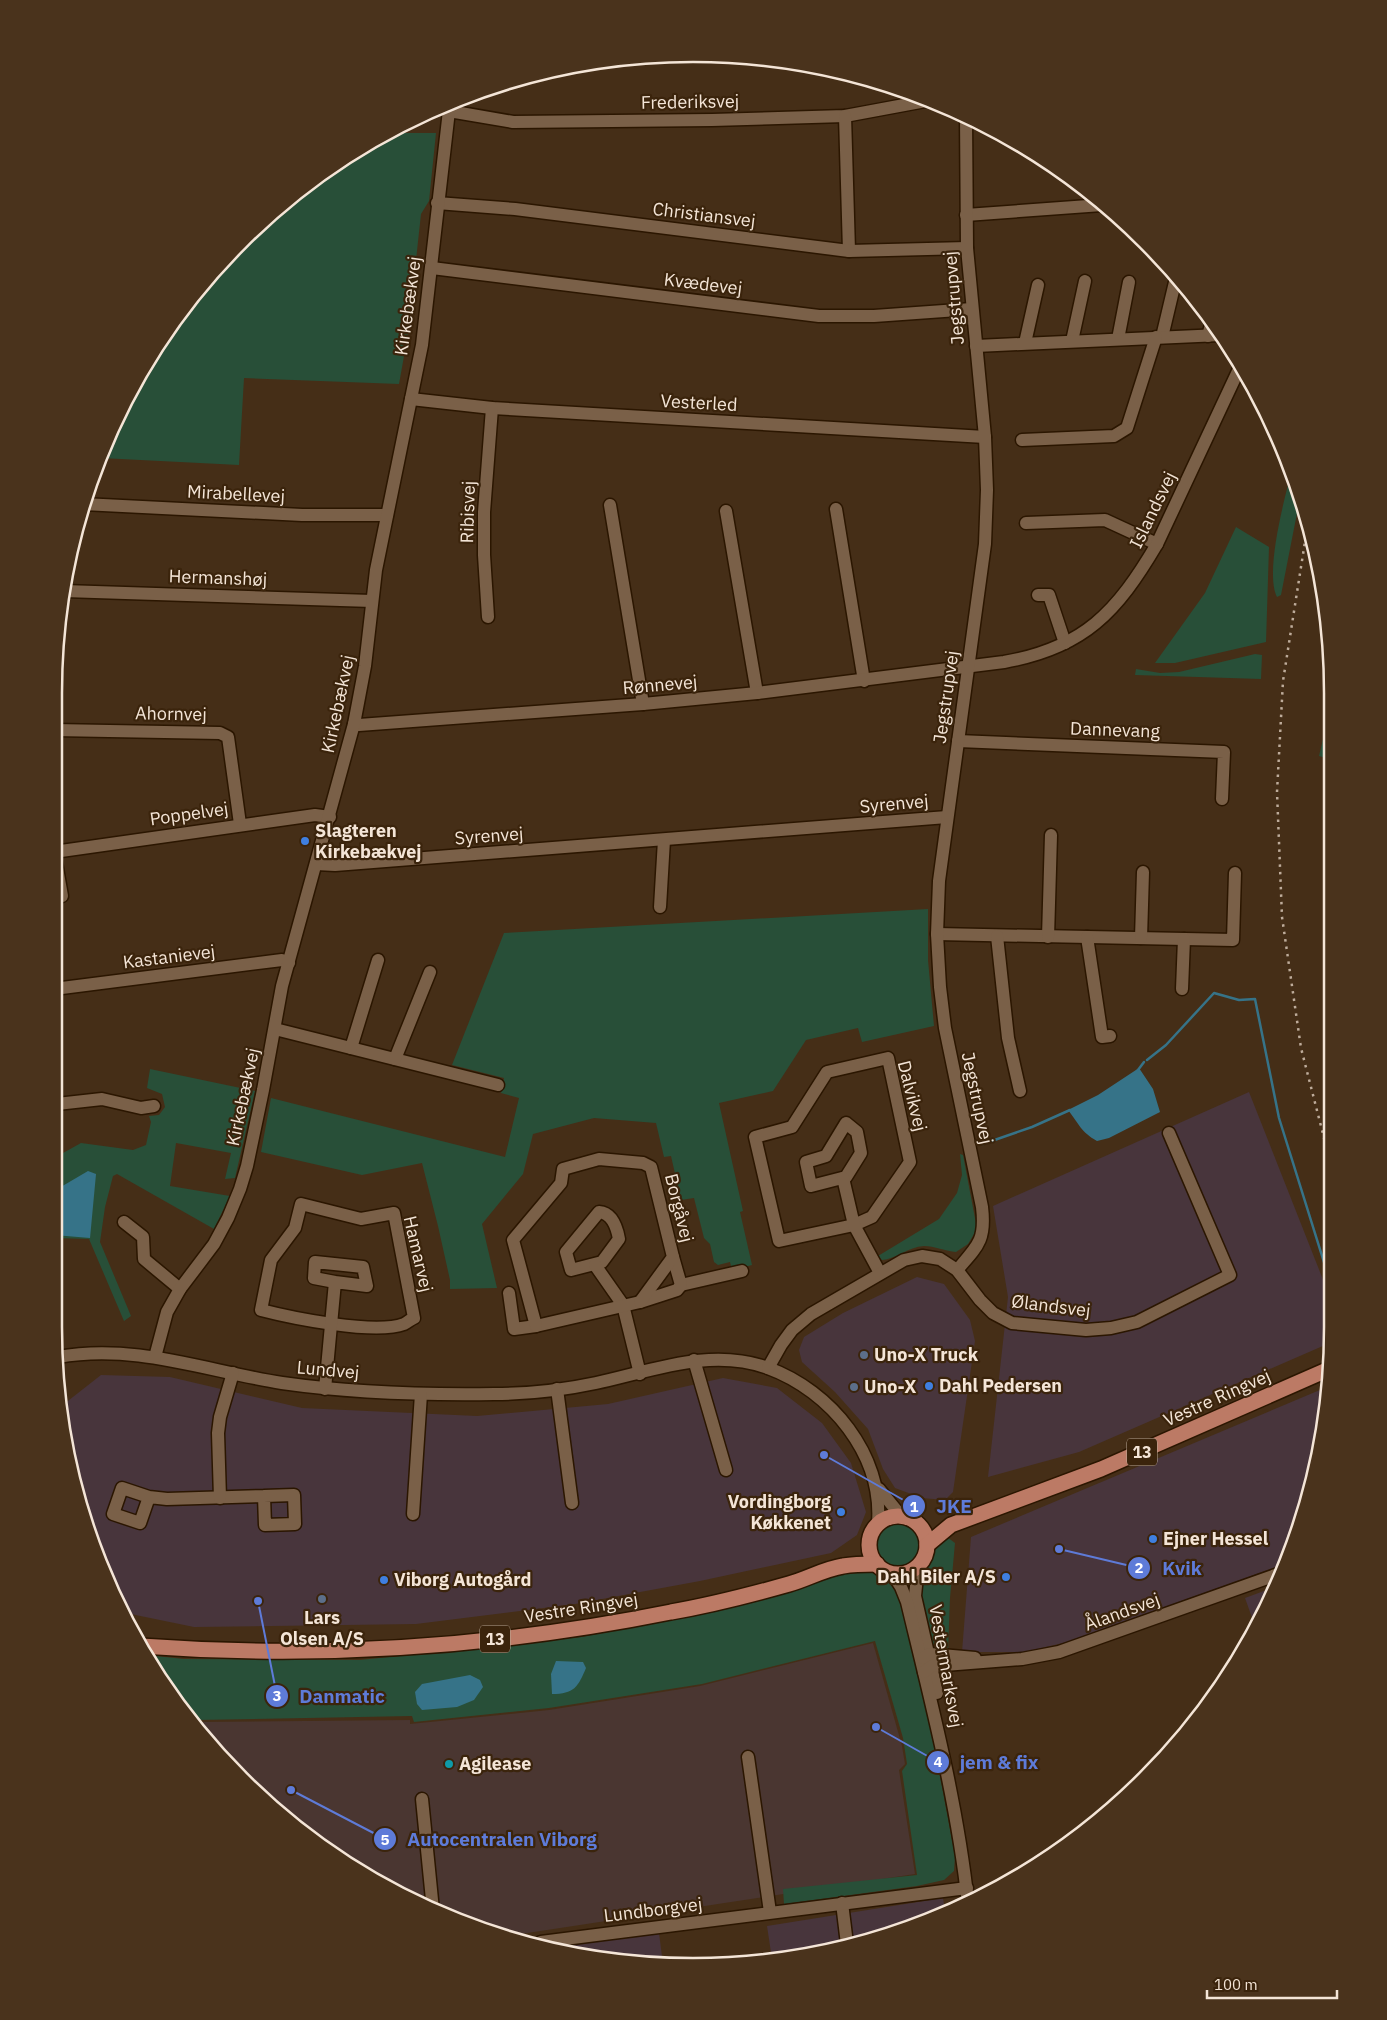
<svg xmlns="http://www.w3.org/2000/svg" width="1387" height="2020" viewBox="0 0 1387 2020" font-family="'IBM Plex Sans',sans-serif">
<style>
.commercial{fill:#4a3631}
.industrial{fill:#48353c}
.green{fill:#284f38}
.water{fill:#367388}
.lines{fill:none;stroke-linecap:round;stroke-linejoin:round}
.stream{stroke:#367388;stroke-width:2.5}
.minor-casing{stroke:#2b1600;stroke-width:15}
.major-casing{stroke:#2b1600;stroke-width:18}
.minor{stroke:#7a6048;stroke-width:12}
.major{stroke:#bc7a65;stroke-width:15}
.rail{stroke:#beac9b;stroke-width:2.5;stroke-dasharray:2.5 5;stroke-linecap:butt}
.shop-dot{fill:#3f7fe0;stroke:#3b240c;stroke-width:2}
.service-dot{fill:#5c6f8a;stroke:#3b240c;stroke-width:2}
.culture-dot{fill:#0f9aa8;stroke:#3b240c;stroke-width:2}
.labels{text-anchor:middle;stroke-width:4.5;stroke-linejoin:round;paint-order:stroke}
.shield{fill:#3b240c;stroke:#bcab9a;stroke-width:1}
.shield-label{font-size:16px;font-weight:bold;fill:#f4e5d7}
.street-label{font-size:18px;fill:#f4e5d7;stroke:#3b240c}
.poi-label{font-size:18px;font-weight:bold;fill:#f4e5d7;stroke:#3b240c;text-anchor:start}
.rim{fill:none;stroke:#f4e5d7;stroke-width:2.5}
.leader{fill:none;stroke:#5e7bd8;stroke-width:2}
.callout-dot{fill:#5e7bd8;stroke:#3b240c;stroke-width:2}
.mark-label{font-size:15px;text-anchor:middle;font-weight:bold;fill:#fff}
.callout-label{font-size:19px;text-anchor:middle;font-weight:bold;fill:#5e7bd8;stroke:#3b240c;stroke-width:4.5;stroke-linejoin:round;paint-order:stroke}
</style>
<rect width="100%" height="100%" fill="#452e17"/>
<polygon class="commercial" points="873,1643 902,1746 905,1764 899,1770 915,1874 514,1935 448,1917 373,1880 272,1808 197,1722 410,1720 410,1724 549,1710 700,1686"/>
<g class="industrial">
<polygon points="1249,1092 1333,1305 1332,1342 1079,1452 988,1477 1008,1297 993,1206"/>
<polygon points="917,1277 944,1284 970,1320 975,1341 953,1492 945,1500 922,1498 895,1488 883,1469 868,1429 835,1392 802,1362 799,1350 804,1337 843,1313"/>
<polygon points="101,1375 170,1377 302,1408 477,1416 608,1404 723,1378 777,1388 822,1423 851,1463 866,1512 857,1535 831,1553 700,1581 575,1604 416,1624 194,1627 121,1612 76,1492 64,1404"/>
<polygon points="1327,1387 1321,1452 1287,1563 1067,1642 1025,1652 962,1652 971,1537"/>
<polygon points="1277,1586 1255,1626 1245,1598"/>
<polygon points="943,1898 945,1911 818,1954 772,1959 767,1926"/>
<polygon points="659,1933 663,1964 610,1961 559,1947"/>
</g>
<g class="green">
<polygon points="391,133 436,133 429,201 421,214 408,334 399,384 244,378 239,465 101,458 139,374 241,241 338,161"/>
<path d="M1290,477l9,26 -18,92 -4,2c-12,-24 6,-92 13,-120z"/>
<polygon points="1236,527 1269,547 1266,642 1175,663 1155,663 1205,593"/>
<polygon points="1255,654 1262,655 1261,679 1135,675 1136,669 1160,673 1179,672"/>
<polygon points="1333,697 1333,760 1319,756"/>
<polygon points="928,909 928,960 934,1026 862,1042 858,1028 806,1040 773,1091 719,1103 743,1211 740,1212 752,1265 737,1269 731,1266 730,1262 718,1265 714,1262 710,1244 704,1238 694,1198 681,1200 671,1156 664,1157 656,1123 594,1118 533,1134 523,1174 482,1224 497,1288 450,1289 450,1280 438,1226 422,1163 362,1175 261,1152 271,1098 505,1157 519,1098 501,1093 504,1078 452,1065 504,933"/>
<polygon points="150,1069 255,1091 235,1178 225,1179 231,1153 176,1143 170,1186 230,1196 214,1229 117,1174 113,1176 105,1207 100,1242 131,1316 124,1321 89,1239 54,1238 54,1158 81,1143 133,1150 146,1145 151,1122 149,1116 159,1115 165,1107 162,1094 147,1088"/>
<path d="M960,1154l3,1 14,74 -9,15 -12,8c-10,-1 -22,-6 -32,-6 -16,1 -28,13 -42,14l-4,-4 61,-37 18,-26 5,-18z"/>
<circle cx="898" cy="1545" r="21"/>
<path d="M947,1537l8,6 -5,55 -2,53c-4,-1 -10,-2 -14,-6 -10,-11 -19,-56 -14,-71 3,-10 19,-30 27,-37z"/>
<path d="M860,1570c20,4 27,8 38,25l31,123 26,138 -1,15 -10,9 -27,6 -133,18 -1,-15 134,-14 -15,-104 5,-7 -4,-26 -28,-97 -173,43 -153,24 -135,14 -2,-6 -217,4 -34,-38 -15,-27 38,4 176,1 221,-23 108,-21 88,-20 68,-24z"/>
</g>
<g class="water">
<path d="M1139,1068l14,21 7,23 -51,26 -12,3c-16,-9 -18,-17 -29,-31l30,-15z"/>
<polygon points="88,1171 96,1174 90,1238 54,1235 54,1191"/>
<path d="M556,1661l27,1 3,6c-8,19 -12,26 -34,26l-1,-20z"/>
<polygon points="470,1675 480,1680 483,1687 474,1700 457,1707 422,1710 417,1704 415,1692 422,1684"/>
</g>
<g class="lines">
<g class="stream">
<polyline points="1147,1060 1166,1045 1214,993 1239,1000 1255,999 1279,1118 1333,1291"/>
<polyline points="1138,1070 1144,1062"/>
<polyline points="983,1144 1032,1127 1070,1110"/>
</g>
<defs>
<g id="minor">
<polyline points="449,111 513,122 712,120 845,116 931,100"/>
<polyline points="845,116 849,251"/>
<polyline points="437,203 515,209 849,251 967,248"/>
<polyline points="966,215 1102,205"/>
<polyline points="432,268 819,316 874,316 972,309"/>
<polyline points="1208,336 1212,321"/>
<polyline points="1162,337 1176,278"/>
<polyline points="1118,339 1129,282"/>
<polyline points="1072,341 1085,281"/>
<polyline points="1025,343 1038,285"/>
<polyline points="976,346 1220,335"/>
<polyline points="411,399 492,408 985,437"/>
<polyline points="1022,440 1114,436 1127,428 1156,337"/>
<polyline points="83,504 302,515 387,515"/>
<polyline points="610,505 643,704"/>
<polyline points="836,509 864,681"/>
<polyline points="726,511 757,693"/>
<polyline points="1026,523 1105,520 1157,544"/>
<polyline points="64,591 372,601"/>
<polyline points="1038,595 1049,595 1065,643"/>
<polyline points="488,617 484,555 484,512 492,408"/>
<path d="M354,724l5,1 284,-21 114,-11 247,-31c80,-14 113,-50 153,-118l83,-177"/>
<polyline points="54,730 220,733 228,737 240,824"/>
<polyline points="958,741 1224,752 1222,799"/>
<polyline points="54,851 62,896"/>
<polyline points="54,852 315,815 330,817"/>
<polyline points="316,864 335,865 947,817"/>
<polyline points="660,907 664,840"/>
<polyline points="937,934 1233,940 1235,873"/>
<polyline points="997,936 1008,1038 1020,1091"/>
<polyline points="1048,937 1051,835"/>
<polyline points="1087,937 1102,1037 1110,1036"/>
<polyline points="1141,938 1143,872"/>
<polyline points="54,989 282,960 289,963"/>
<polyline points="1182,989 1184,939"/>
<polyline points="275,1029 498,1085"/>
<polyline points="351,1048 378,960"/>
<polygon points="888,1058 910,1162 872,1217 854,1225 779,1241 755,1137 792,1127 827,1072"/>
<polyline points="395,1059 430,972"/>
<polyline points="54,1108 57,1104 102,1099 141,1108 154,1106"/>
<polygon points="846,1123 857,1132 861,1153 846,1177 811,1186 806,1162 826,1156"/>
<polyline points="843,1178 854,1225 880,1273"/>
<path d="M301,1204l60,15 33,-6 20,105c-3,1 -6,4 -10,6 -29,11 -112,-6 -143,-14l10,-50 24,-32z"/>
<path d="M599,1212c14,1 18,16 20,27l-17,23 -31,8 -5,-18z"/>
<polyline points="124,1222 143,1237 144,1259 180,1289"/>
<polyline points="595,1265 623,1305 640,1374"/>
<path d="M957,1270c21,-24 29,-30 25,-63l-37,-179 -5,-41 -3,-53 2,-53 46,-337 2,-54 -2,-53 -18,-189 -1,-131"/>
<polyline points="681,1285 742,1271"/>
<polyline points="509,1293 514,1329 536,1326 640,1302 677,1290 681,1285 673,1257"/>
<polyline points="536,1326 513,1240 561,1183 563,1169 599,1159 643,1163 651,1167 673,1257 640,1302"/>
<path d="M58,1357c77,-14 148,14 224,26 70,10 141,12 212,11 34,0 69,-4 102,-11 56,-12 115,-36 172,-15 63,23 115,87 110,155"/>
<polyline points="155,1357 167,1312 180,1289 214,1244 228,1218 240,1189 247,1166 263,1090 282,986 354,724 365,666 376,570 422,345 450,102"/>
<polyline points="694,1360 726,1470"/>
<polyline points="768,1368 781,1345 792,1330 811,1314 904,1260 922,1256 940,1259 957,1270 980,1300 993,1313 1012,1323 1086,1330 1111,1328 1137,1322 1230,1275 1169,1133"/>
<polyline points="325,1389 335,1282 367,1286 363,1267 315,1262 314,1278 335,1282"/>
<polyline points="557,1389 572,1503"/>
<polyline points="879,1489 901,1516"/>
<polyline points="149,1497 140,1523 113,1514 122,1488 149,1497 167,1499 264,1496 265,1525 295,1524 294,1495 264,1496"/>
<polyline points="220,1498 218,1433 220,1417 233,1373"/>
<polyline points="413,1514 421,1394"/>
<polyline points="918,1566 915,1596 937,1693"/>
<path d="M892,1573l9,14 6,15c24,100 50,199 61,301"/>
<polyline points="923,1658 930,1654 975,1658"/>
<polyline points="924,1672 932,1666 1022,1659 1059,1652 1284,1572"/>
<polyline points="748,1757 770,1912"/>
<polyline points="422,1799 433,1910"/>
<polyline points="842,1903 847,1944"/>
<polyline points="541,1942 967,1888"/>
</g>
<g id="major">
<circle cx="898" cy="1545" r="29"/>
<polyline points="927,1545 951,1525 1101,1469 1329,1369"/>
<path d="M141,1646c177,13 356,1 530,-34 40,-7 79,-17 118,-28 18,-5 35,-15 54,-18 11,-2 22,-2 34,-2"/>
</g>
</defs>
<use href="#minor" class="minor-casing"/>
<use href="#major" class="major-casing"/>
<use href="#minor" class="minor"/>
<use href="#major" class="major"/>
<polyline class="rail" points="1307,529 1283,681 1277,792 1282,917 1301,1048 1333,1173"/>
</g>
<g class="shop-dot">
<circle cx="305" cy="841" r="5"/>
<circle cx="929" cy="1386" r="5"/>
<circle cx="841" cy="1512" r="5"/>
<circle cx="1153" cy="1539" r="5"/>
<circle cx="1006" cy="1577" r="5"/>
<circle cx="384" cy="1580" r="5"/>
</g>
<g class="service-dot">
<circle cx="864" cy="1355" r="5"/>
<circle cx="854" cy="1387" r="5"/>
<circle cx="322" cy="1599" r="5"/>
</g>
<circle class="culture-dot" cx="449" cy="1764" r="5"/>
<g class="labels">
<g class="shield">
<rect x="1127" y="1438.5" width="30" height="27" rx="4"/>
<rect x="480" y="1625.5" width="30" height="27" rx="4"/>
</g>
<g class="shield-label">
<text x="1142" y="1458">13</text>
<text x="495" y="1645">13</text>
</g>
<g class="street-label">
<text transform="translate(690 102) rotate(-1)" y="6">Frederiksvej</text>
<text transform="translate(704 215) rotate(7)" y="6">Christiansvej</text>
<text transform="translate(703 284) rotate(7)" y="6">Kvædevej</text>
<text transform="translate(954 298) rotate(-95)" y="6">Jegstrupvej</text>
<text transform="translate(408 306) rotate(-82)" y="6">Kirkebækvej</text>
<text transform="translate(699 403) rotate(3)" y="6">Vesterled</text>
<text transform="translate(236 494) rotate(3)" y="6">Mirabellevej</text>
<text transform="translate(1153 510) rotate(-64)" y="6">Islandsvej</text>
<text transform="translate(468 512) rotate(-88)" y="6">Ribisvej</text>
<text transform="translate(218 578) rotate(2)" y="6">Hermanshøj</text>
<text transform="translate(660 685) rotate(-5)" y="6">Rønnevej</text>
<text transform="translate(946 697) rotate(-82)" y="6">Jegstrupvej</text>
<text transform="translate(338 704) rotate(-78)" y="6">Kirkebækvej</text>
<text transform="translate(171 714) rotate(1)" y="6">Ahornvej</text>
<text transform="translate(1115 730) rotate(2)" y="6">Dannevang</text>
<text transform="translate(894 804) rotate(-5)" y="6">Syrenvej</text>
<text transform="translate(189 814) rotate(-8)" y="6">Poppelvej</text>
<text transform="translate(489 836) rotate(-4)" y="6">Syrenvej</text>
<text transform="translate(169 957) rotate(-7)" y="6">Kastanievej</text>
<text transform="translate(912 1096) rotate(76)" y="6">Dalvikvej</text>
<text transform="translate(243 1097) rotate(-78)" y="6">Kirkebækvej</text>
<text transform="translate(977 1098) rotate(78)" y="6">Jegstrupvej</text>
<text transform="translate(679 1208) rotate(76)" y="6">Borgåvej</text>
<text transform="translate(418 1254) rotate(77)" y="6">Hamarvej</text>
<text transform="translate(1051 1306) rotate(7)" y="6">Ølandsvej</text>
<text transform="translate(328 1370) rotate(5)" y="6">Lundvej</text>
<text transform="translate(1217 1398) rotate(-24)" y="6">Vestre Ringvej</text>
<text transform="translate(581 1608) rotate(-9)" y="6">Vestre Ringvej</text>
<text transform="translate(1122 1612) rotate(-20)" y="6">Ålandsvej</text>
<text transform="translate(946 1666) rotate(80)" y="6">Vestermarksvej</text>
<text transform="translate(653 1910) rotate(-7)" y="6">Lundborgvej</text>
</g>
<g class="poi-label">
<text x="315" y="837">Slagteren<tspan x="315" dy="21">Kirkebækvej</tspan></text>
<text x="874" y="1361">Uno-X Truck</text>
<text x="939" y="1392">Dahl Pedersen</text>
<text x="864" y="1393">Uno-X</text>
<text x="831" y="1508" text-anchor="end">Vordingborg<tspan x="831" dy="21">Køkkenet</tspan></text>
<text x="1163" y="1545">Ejner Hessel</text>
<text x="996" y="1583" text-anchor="end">Dahl Biler A/S</text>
<text x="394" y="1586">Viborg Autogård</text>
<text x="322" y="1624" text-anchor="middle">Lars<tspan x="322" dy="21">Olsen A/S</tspan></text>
<text x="459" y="1770">Agilease</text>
</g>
</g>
<path d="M0 0H1387V2020H0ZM693 62H693A631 631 0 0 1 1324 693V1327A631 631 0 0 1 693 1958H693A631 631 0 0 1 62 1327V693A631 631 0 0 1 693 62Z" fill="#4a331c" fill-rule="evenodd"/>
<path class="rim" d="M693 62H693A631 631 0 0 1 1324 693V1327A631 631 0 0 1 693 1958H693A631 631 0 0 1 62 1327V693A631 631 0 0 1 693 62Z"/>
<path class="leader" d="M824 1455L914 1506M1059 1549L1139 1568M258 1601L277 1696M876 1727L938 1762M291 1790L385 1839"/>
<g class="callout-dot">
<circle cx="824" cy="1455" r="5"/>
<circle cx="1059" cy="1549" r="5"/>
<circle cx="258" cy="1601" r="5"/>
<circle cx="876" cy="1727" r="5"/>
<circle cx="291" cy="1790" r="5"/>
<circle cx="914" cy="1506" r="12"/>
<circle cx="1139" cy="1568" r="12"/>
<circle cx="277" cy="1696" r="12"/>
<circle cx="938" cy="1762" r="12"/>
<circle cx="385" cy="1839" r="12"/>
</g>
<g class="mark-label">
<text x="914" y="1512">1</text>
<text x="1139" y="1573">2</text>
<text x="277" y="1701">3</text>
<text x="938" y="1767">4</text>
<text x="385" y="1845">5</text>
</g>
<g class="callout-label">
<text x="954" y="1513">JKE</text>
<text x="1182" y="1575">Kvik</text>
<text x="342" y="1703">Danmatic</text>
<text x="999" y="1769">jem &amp; fix</text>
<text x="502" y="1846">Autocentralen Viborg</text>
</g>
<path d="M1207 1990v8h130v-8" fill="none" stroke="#f4e5d7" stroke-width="2.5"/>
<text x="1214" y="1990" font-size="15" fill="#f4e5d7" stroke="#3b240c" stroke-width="4" paint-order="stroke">100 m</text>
</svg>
